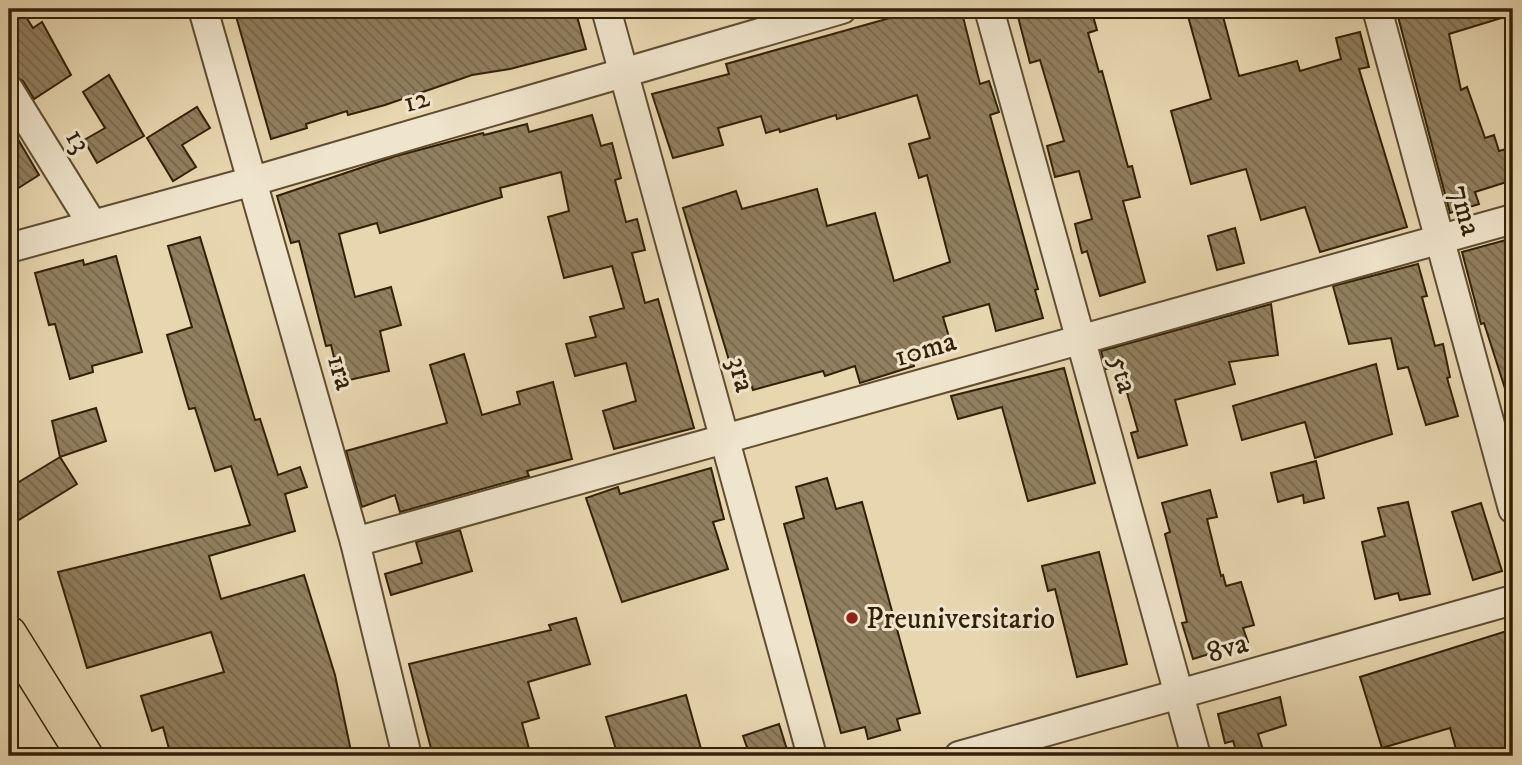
<svg xmlns="http://www.w3.org/2000/svg" width="1522" height="765" viewBox="0 0 1522 765" font-family="'IM FELL DW Pica',serif">
<style>
.building{fill:url(#building-back-hatch);stroke:#332107;stroke-width:2}
.lines{fill:none;stroke-linecap:round;stroke-linejoin:round}
.minor-casing{stroke:#604e31;stroke-width:32}
.major-casing{stroke:#332107;stroke-width:38}
.minor{stroke:#efe4cc;stroke-width:28}
.major{stroke:#e7d6b0;stroke-width:35}
.poi-dot{fill:#8f2418;stroke:#efe4cc;stroke-width:2.5}
.labels{text-anchor:middle;stroke-width:6;stroke-linejoin:round;paint-order:stroke}
.street-label{font-size:30px;fill:#332107;stroke:#efe4cc}
.poi-label{font-size:30px;fill:#332107;stroke:#efe4cc;text-anchor:start}
</style>
<defs>
<pattern id="building-back-hatch" width="6" height="6" patternUnits="userSpaceOnUse" patternTransform="scale(1.75)"><rect width="6" height="6" fill="#917f5f"/><path d="M-1 5l2 2M0 0l6 6M5-1l2 2" fill="none" stroke="#77684c"/></pattern>
</defs>
<rect width="100%" height="100%" fill="#e7d6b0"/>
<filter id="stains"><feTurbulence type="fractalNoise" baseFrequency=".00286" numOctaves="4"/><feColorMatrix values="0 0 0 0 .2 0 0 0 0 .09 0 0 0 0 .02 0 0 0 .5 -.17"/></filter>
<radialGradient id="worn" r=".72"><stop offset=".6" stop-color="#630" stop-opacity="0"/><stop offset="1" stop-color="#630" stop-opacity=".3"/></radialGradient>
<g class="building">
<polygon points="9,9 21,9 33,28 42,22 71,75 34,99 23,81 9,73"/>
<polygon points="234,9 575,9 586,49 510,69 472,75 385,105 348,115 347,111 306,124 307,128 271,139"/>
<polygon points="922,9 961,9 980,84 989,81 999,112 990,115 1038,289 1035,290 1043,318 996,331 989,304 943,317 952,347 912,359 914,366 860,383 855,366 825,376 823,371 753,390 752,387 738,390 683,208 736,191 742,209 817,189 827,226 875,213 894,281 950,262 927,175 919,178 909,144 930,138 917,95 837,119 836,115 780,132 779,129 766,133 761,116 718,128 723,145 673,158 652,94 729,74 726,64"/>
<polygon points="1016,9 1091,9 1097,30 1088,33 1099,72 1102,71 1128,167 1132,166 1140,197 1123,201 1145,282 1100,296 1087,251 1082,253 1075,224 1092,219 1079,171 1055,177 1047,146 1064,141 1040,60 1030,63"/>
<polygon points="1186,9 1221,9 1239,76 1297,61 1300,71 1341,59 1336,38 1360,32 1369,67 1359,69 1407,227 1320,252 1305,207 1261,220 1246,169 1191,184 1171,111 1211,99"/>
<polygon points="1396,9 1508,9 1508,16 1449,34 1461,90 1467,87 1485,138 1494,135 1499,151 1513,147 1513,180 1475,192 1479,204 1450,213"/>
<polygon points="109,75 144,136 97,163 84,140 105,128 83,92"/>
<polygon points="197,107 210,128 182,145 196,167 173,181 147,138"/>
<polygon points="592,115 601,146 612,143 621,178 615,180 626,222 637,219 645,250 632,253 645,303 658,299 694,428 614,449 603,411 636,401 626,363 575,376 566,344 596,337 590,317 624,308 612,266 564,278 548,217 569,211 561,172 500,188 502,197 425,220 380,233 377,223 339,234 355,297 391,287 401,325 380,331 389,371 340,382 331,345 326,346 299,241 291,243 277,196 396,156 483,133 484,135 527,124 529,132"/>
<polygon points="9,124 39,175 9,194"/>
<polygon points="1235,228 1244,263 1217,270 1208,236"/>
<polygon points="200,237 255,420 260,419 278,475 300,467 307,487 285,494 295,531 209,556 221,599 304,575 335,675 352,756 171,756 163,727 152,731 141,696 224,672 211,632 87,668 58,572 250,525 231,466 215,471 195,408 189,409 167,335 192,327 168,246"/>
<polygon points="1513,238 1513,401 1509,401 1484,323 1481,324 1462,252"/>
<polygon points="116,256 142,352 92,366 93,372 70,379 55,324 49,325 35,273 83,260 84,265"/>
<polygon points="1418,264 1427,296 1422,297 1435,346 1443,344 1450,377 1447,378 1458,416 1426,425 1408,367 1398,369 1391,338 1349,344 1333,286"/>
<polygon points="1271,304 1278,355 1229,362 1235,384 1175,400 1187,445 1138,458 1131,433 1138,431 1119,365 1106,369 1101,351"/>
<polygon points="464,354 482,415 520,404 517,392 553,382 572,459 527,471 529,476 400,512 395,495 362,507 346,451 447,423 430,365"/>
<polygon points="1376,364 1392,434 1315,458 1305,422 1242,440 1233,406"/>
<polygon points="1064,368 1095,483 1028,501 1002,407 958,419 951,396"/>
<polygon points="96,408 106,441 60,457 52,421"/>
<polygon points="60,457 77,484 9,526 9,488"/>
<polygon points="1316,461 1324,498 1304,503 1303,495 1278,502 1271,473"/>
<polygon points="711,468 724,519 713,522 728,569 622,602 586,498 618,487 620,494"/>
<polygon points="827,478 836,509 862,502 920,713 897,719 900,730 868,739 865,727 841,733 784,524 804,518 796,487"/>
<polygon points="1210,490 1217,517 1207,519 1221,576 1223,575 1226,586 1241,582 1254,625 1243,628 1248,642 1193,659 1182,623 1187,622 1165,534 1170,532 1162,503"/>
<polygon points="1408,502 1430,594 1400,600 1398,593 1375,599 1362,542 1385,536 1378,508"/>
<polygon points="1481,503 1502,571 1473,580 1452,512"/>
<polygon points="460,530 472,571 391,595 385,574 422,563 416,542"/>
<polygon points="1099,552 1127,664 1077,677 1055,589 1048,591 1042,566"/>
<polygon points="576,618 590,664 528,682 539,718 522,723 531,756 433,756 409,664 551,630 549,625"/>
<polygon points="1513,629 1513,756 1458,756 1450,728 1382,748 1360,677"/>
<polygon points="686,695 703,756 618,756 606,717"/>
<polygon points="1280,697 1286,725 1258,734 1265,756 1238,756 1233,741 1225,743 1218,714"/>
<polygon points="779,724 789,756 750,756 743,736"/>
</g>
<g class="lines">
<defs>
<g id="minor">
<polyline points="203,9 355,542 407,756"/>
<polyline points="606,9 812,756"/>
<polyline points="989,9 1196,756"/>
<polyline points="1377,9 1513,509"/>
<polyline points="9,90 92,224"/>
<polyline points="9,248 253,181 842,9"/>
<polyline points="355,542 1513,219"/>
<polyline points="959,756 1513,600"/>
</g>
<polyline id="major" points="9,634 85,756"/>
</defs>
<use href="#minor" class="minor-casing"/>
<use href="#major" class="major-casing"/>
<use href="#minor" class="minor"/>
<use href="#major" class="major"/>
</g>
<circle class="poi-dot" cx="852" cy="618" r="7"/>
<g class="labels">
<g class="street-label">
<text transform="translate(416 99) rotate(-16)" y="10">12</text>
<text transform="translate(79 140) rotate(58)" y="10">13</text>
<text transform="translate(1466 210) rotate(75)" y="10">7ma</text>
<text transform="translate(925 348) rotate(-16)" y="10">10ma</text>
<text transform="translate(342 372) rotate(74)" y="10">1ra</text>
<text transform="translate(742 374) rotate(75)" y="10">3ra</text>
<text transform="translate(1124 374) rotate(74)" y="10">5ta</text>
<text transform="translate(1227 647) rotate(-16)" y="10">8va</text>
</g>
<g class="poi-label">
<text x="866" y="628">Preuniversitario</text>
</g>
</g>
<rect width="1522" height="765" fill="none" stroke="#e7d6b0" stroke-width="35"/>
<rect x="10" y="10" width="1501" height="744" fill="none" stroke="#332107" stroke-width="3.5"/>
<rect x="18" y="18" width="1487" height="730" fill="none" stroke="#332107" stroke-width="2"/>
<rect width="100%" height="100%" filter="url(#stains)"/>
<rect width="100%" height="100%" fill="url(#worn)"/>
</svg>
